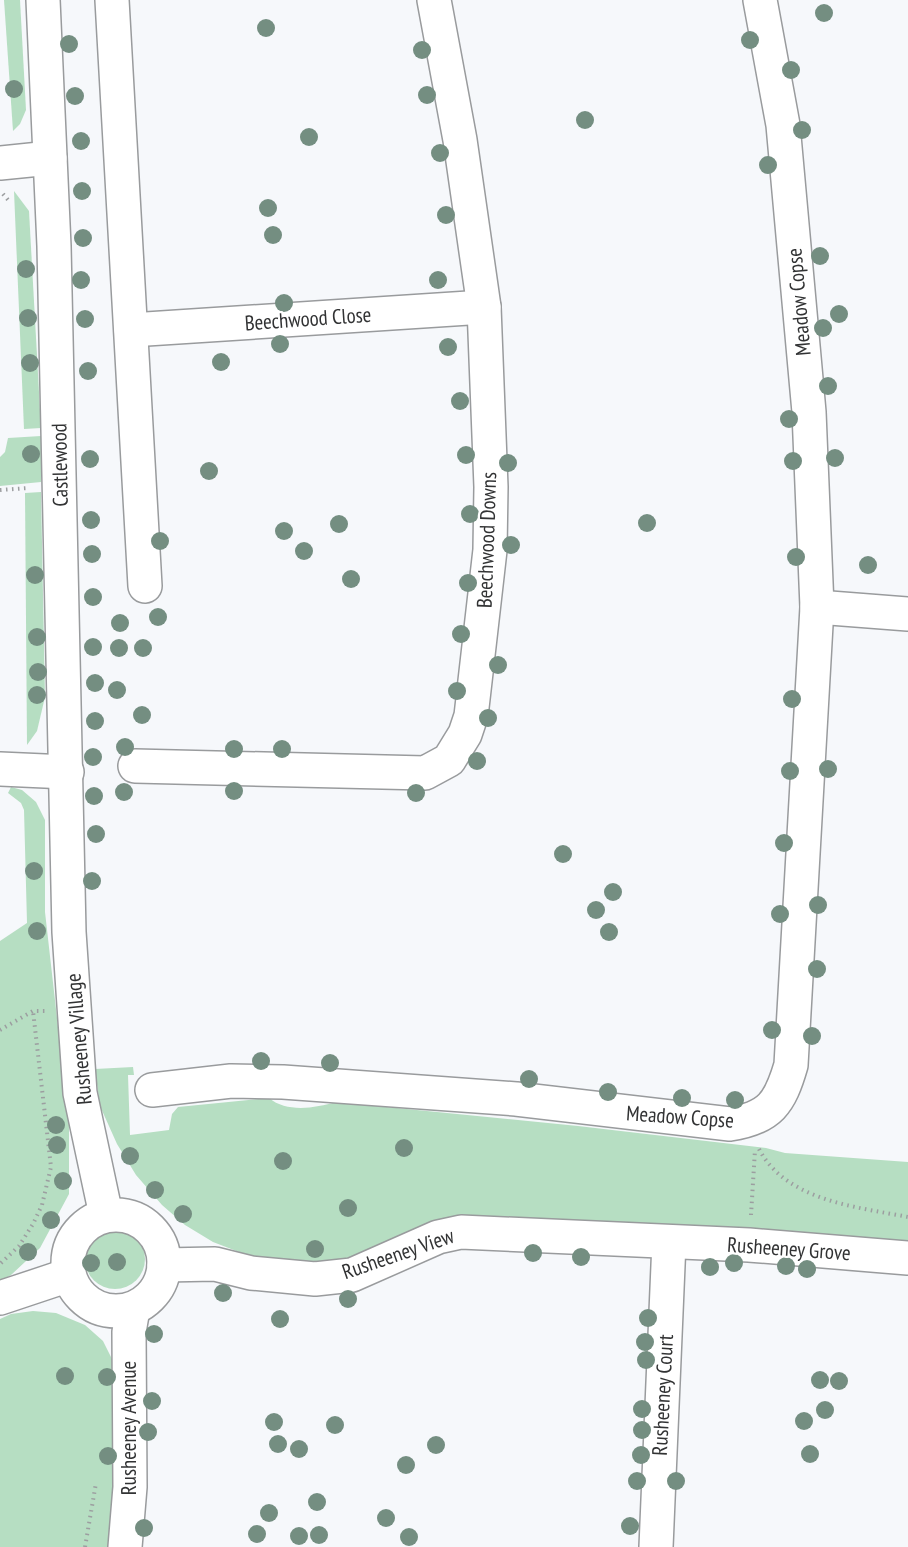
<svg xmlns="http://www.w3.org/2000/svg" width="908" height="1547" viewBox="0 0 908 1547" font-family="'PT Sans Narrow',sans-serif">
<style>
.green{fill:#b6dec2}
.lines{fill:none;stroke-linecap:round;stroke-linejoin:round}
.minor-casing{stroke:#999b9d;stroke-width:36}
.path{stroke:#9c9ea0;stroke-width:4;stroke-dasharray:1.5 4.5;stroke-linecap:butt}
.minor{stroke:#fff;stroke-width:33}
.tree{fill:#748e81}
.labels{text-anchor:middle;stroke-width:4.5;stroke-linejoin:round;paint-order:stroke}
.street-label{font-size:21px;fill:#323334;stroke:#fff}
</style>
<rect width="100%" height="100%" fill="#f6f8fb"/>
<g class="green">
<polygon points="4,0 20,0 26,110 20,124 13,131"/>
<polygon points="14,191 29,211 41,428 24,429"/>
<polygon points="41,436 41,482 0,486 0,457 5,452 8,438"/>
<polygon points="41,492 45,697 37,731 27,745 25,493"/>
<polygon points="11,787 22,790 36,802 45,820 45,912 69,1124 69,1194 40,1248 11,1275 0,1281 0,941 27,923 24,810 21,803 8,793"/>
<path d="M133,1067l1,8h-6l2,60 39,-5 3,-16 6,-7 91,-9c18,15 46,10 67,4l242,24 188,22 19,5 123,9v81l-352,-23 -95,-3 -42,10 -80,38 -87,-8 -39,-15 -28,-17 -23,-20 -26,-30 -19,-31 -17,-38 -5,-37z"/>
<circle cx="115" cy="1259" r="30"/>
<polygon points="33,1311 56,1313 85,1325 103,1341 113,1361 115,1436 110,1547 0,1547 0,1319 11,1314"/>
</g>
<g class="lines">
<defs>
<g id="minor">
<polyline points="43,0 54,246 69,932 80,1093 106,1215"/>
<polyline points="112,0 145,586"/>
<polyline points="0,163 50,158"/>
<polyline points="131,330 484,307"/>
<polyline points="817,607 908,614"/>
<polyline points="135,766 425,773 449,760 465,734 471,716 490,550 491,487 484,307 460,140 434,0"/>
<polyline points="0,769 67,772"/>
<path d="M152,1090l79,-9 52,1 233,17 214,25c40,-6 50,-21 61,-59l26,-458 -8,-195 -26,-287 -23,-125"/>
<circle cx="116" cy="1263" r="48"/>
<polyline points="164,1265 215,1264 251,1273 315,1279 352,1275 438,1237 461,1232 749,1245 908,1258"/>
<polyline points="0,1298 69,1275"/>
<polyline points="125,1547 130,1487 129,1332 133,1309"/>
<polyline points="656,1547 669,1242"/>
</g>
</defs>
<use href="#minor" class="minor-casing"/>
<g class="path">
<polyline points="3,194 9,201"/>
<polyline points="0,490 29,488"/>
<polyline points="0,1030 33,1011 45,1011"/>
<path d="M759,1149c27,52 98,58 149,68"/>
<polyline points="751,1215 755,1150"/>
<polyline points="1,1263 19,1246 33,1224 42,1205 51,1167 33,1011"/>
<polyline points="85,1547 96,1483"/>
</g>
<use href="#minor" class="minor"/>
</g>
<g class="tree">
<circle cx="824" cy="13" r="9"/>
<circle cx="266" cy="28" r="9"/>
<circle cx="750" cy="40" r="9"/>
<circle cx="69" cy="44" r="9"/>
<circle cx="422" cy="50" r="9"/>
<circle cx="791" cy="70" r="9"/>
<circle cx="14" cy="89" r="9"/>
<circle cx="427" cy="95" r="9"/>
<circle cx="75" cy="96" r="9"/>
<circle cx="585" cy="120" r="9"/>
<circle cx="802" cy="130" r="9"/>
<circle cx="309" cy="137" r="9"/>
<circle cx="81" cy="141" r="9"/>
<circle cx="440" cy="153" r="9"/>
<circle cx="768" cy="165" r="9"/>
<circle cx="82" cy="191" r="9"/>
<circle cx="268" cy="208" r="9"/>
<circle cx="446" cy="215" r="9"/>
<circle cx="273" cy="235" r="9"/>
<circle cx="83" cy="238" r="9"/>
<circle cx="820" cy="256" r="9"/>
<circle cx="26" cy="269" r="9"/>
<circle cx="81" cy="280" r="9"/>
<circle cx="438" cy="280" r="9"/>
<circle cx="284" cy="303" r="9"/>
<circle cx="839" cy="314" r="9"/>
<circle cx="28" cy="318" r="9"/>
<circle cx="85" cy="319" r="9"/>
<circle cx="823" cy="328" r="9"/>
<circle cx="280" cy="344" r="9"/>
<circle cx="448" cy="347" r="9"/>
<circle cx="221" cy="362" r="9"/>
<circle cx="30" cy="363" r="9"/>
<circle cx="88" cy="371" r="9"/>
<circle cx="828" cy="386" r="9"/>
<circle cx="460" cy="401" r="9"/>
<circle cx="789" cy="419" r="9"/>
<circle cx="31" cy="454" r="9"/>
<circle cx="466" cy="455" r="9"/>
<circle cx="835" cy="458" r="9"/>
<circle cx="90" cy="459" r="9"/>
<circle cx="793" cy="461" r="9"/>
<circle cx="508" cy="463" r="9"/>
<circle cx="209" cy="471" r="9"/>
<circle cx="470" cy="514" r="9"/>
<circle cx="91" cy="520" r="9"/>
<circle cx="647" cy="523" r="9"/>
<circle cx="339" cy="524" r="9"/>
<circle cx="284" cy="531" r="9"/>
<circle cx="160" cy="541" r="9"/>
<circle cx="511" cy="545" r="9"/>
<circle cx="304" cy="551" r="9"/>
<circle cx="92" cy="554" r="9"/>
<circle cx="796" cy="557" r="9"/>
<circle cx="868" cy="565" r="9"/>
<circle cx="35" cy="575" r="9"/>
<circle cx="351" cy="579" r="9"/>
<circle cx="468" cy="583" r="9"/>
<circle cx="93" cy="597" r="9"/>
<circle cx="158" cy="617" r="9"/>
<circle cx="120" cy="623" r="9"/>
<circle cx="461" cy="634" r="9"/>
<circle cx="37" cy="637" r="9"/>
<circle cx="93" cy="647" r="9"/>
<circle cx="119" cy="648" r="9"/>
<circle cx="143" cy="648" r="9"/>
<circle cx="498" cy="665" r="9"/>
<circle cx="38" cy="672" r="9"/>
<circle cx="95" cy="683" r="9"/>
<circle cx="117" cy="690" r="9"/>
<circle cx="457" cy="691" r="9"/>
<circle cx="37" cy="695" r="9"/>
<circle cx="792" cy="699" r="9"/>
<circle cx="142" cy="715" r="9"/>
<circle cx="488" cy="718" r="9"/>
<circle cx="95" cy="721" r="9"/>
<circle cx="125" cy="747" r="9"/>
<circle cx="234" cy="749" r="9"/>
<circle cx="282" cy="749" r="9"/>
<circle cx="93" cy="757" r="9"/>
<circle cx="477" cy="761" r="9"/>
<circle cx="828" cy="769" r="9"/>
<circle cx="790" cy="771" r="9"/>
<circle cx="234" cy="791" r="9"/>
<circle cx="124" cy="792" r="9"/>
<circle cx="416" cy="793" r="9"/>
<circle cx="94" cy="796" r="9"/>
<circle cx="96" cy="834" r="9"/>
<circle cx="784" cy="843" r="9"/>
<circle cx="563" cy="854" r="9"/>
<circle cx="34" cy="871" r="9"/>
<circle cx="92" cy="881" r="9"/>
<circle cx="613" cy="892" r="9"/>
<circle cx="818" cy="905" r="9"/>
<circle cx="596" cy="910" r="9"/>
<circle cx="780" cy="914" r="9"/>
<circle cx="37" cy="931" r="9"/>
<circle cx="609" cy="932" r="9"/>
<circle cx="817" cy="969" r="9"/>
<circle cx="772" cy="1030" r="9"/>
<circle cx="812" cy="1036" r="9"/>
<circle cx="261" cy="1061" r="9"/>
<circle cx="330" cy="1063" r="9"/>
<circle cx="529" cy="1079" r="9"/>
<circle cx="608" cy="1092" r="9"/>
<circle cx="682" cy="1098" r="9"/>
<circle cx="735" cy="1100" r="9"/>
<circle cx="56" cy="1125" r="9"/>
<circle cx="57" cy="1145" r="9"/>
<circle cx="404" cy="1148" r="9"/>
<circle cx="130" cy="1156" r="9"/>
<circle cx="283" cy="1161" r="9"/>
<circle cx="63" cy="1181" r="9"/>
<circle cx="155" cy="1190" r="9"/>
<circle cx="348" cy="1208" r="9"/>
<circle cx="183" cy="1214" r="9"/>
<circle cx="51" cy="1220" r="9"/>
<circle cx="315" cy="1249" r="9"/>
<circle cx="28" cy="1252" r="9"/>
<circle cx="533" cy="1253" r="9"/>
<circle cx="581" cy="1257" r="9"/>
<circle cx="117" cy="1262" r="9"/>
<circle cx="91" cy="1263" r="9"/>
<circle cx="734" cy="1263" r="9"/>
<circle cx="786" cy="1266" r="9"/>
<circle cx="710" cy="1267" r="9"/>
<circle cx="807" cy="1269" r="9"/>
<circle cx="223" cy="1293" r="9"/>
<circle cx="348" cy="1299" r="9"/>
<circle cx="648" cy="1318" r="9"/>
<circle cx="280" cy="1319" r="9"/>
<circle cx="154" cy="1334" r="9"/>
<circle cx="645" cy="1342" r="9"/>
<circle cx="646" cy="1360" r="9"/>
<circle cx="65" cy="1376" r="9"/>
<circle cx="107" cy="1377" r="9"/>
<circle cx="820" cy="1380" r="9"/>
<circle cx="839" cy="1381" r="9"/>
<circle cx="152" cy="1401" r="9"/>
<circle cx="642" cy="1409" r="9"/>
<circle cx="825" cy="1410" r="9"/>
<circle cx="804" cy="1421" r="9"/>
<circle cx="274" cy="1422" r="9"/>
<circle cx="335" cy="1425" r="9"/>
<circle cx="642" cy="1430" r="9"/>
<circle cx="148" cy="1432" r="9"/>
<circle cx="278" cy="1444" r="9"/>
<circle cx="436" cy="1445" r="9"/>
<circle cx="299" cy="1449" r="9"/>
<circle cx="810" cy="1454" r="9"/>
<circle cx="641" cy="1455" r="9"/>
<circle cx="108" cy="1456" r="9"/>
<circle cx="406" cy="1465" r="9"/>
<circle cx="637" cy="1481" r="9"/>
<circle cx="676" cy="1481" r="9"/>
<circle cx="317" cy="1502" r="9"/>
<circle cx="269" cy="1513" r="9"/>
<circle cx="386" cy="1518" r="9"/>
<circle cx="630" cy="1526" r="9"/>
<circle cx="144" cy="1528" r="9"/>
<circle cx="257" cy="1534" r="9"/>
<circle cx="319" cy="1535" r="9"/>
<circle cx="299" cy="1536" r="9"/>
<circle cx="409" cy="1537" r="9"/>
</g>
<g class="labels">
<g class="street-label">
<text transform="translate(799 302) rotate(-95)" y="7">Meadow Copse</text>
<text transform="translate(308 319) rotate(-4)" y="7">Beechwood Close</text>
<text transform="translate(60 465) rotate(-91)" y="7">Castlewood</text>
<text transform="translate(487 540) rotate(-88)" y="7">Beechwood Downs</text>
<text transform="translate(79 1039) rotate(-95)" y="7">Rusheeney Village</text>
<text transform="translate(680 1117) rotate(4)" y="7">Meadow Copse</text>
<text transform="translate(789 1249) rotate(4)" y="7">Rusheeney Grove</text>
<text transform="translate(398 1254) rotate(-19)" y="7">Rusheeney View</text>
<text transform="translate(663 1395) rotate(-87)" y="7">Rusheeney Court</text>
<text transform="translate(129 1428) rotate(-90)" y="7">Rusheeney Avenue</text>
</g>
</g>
</svg>
